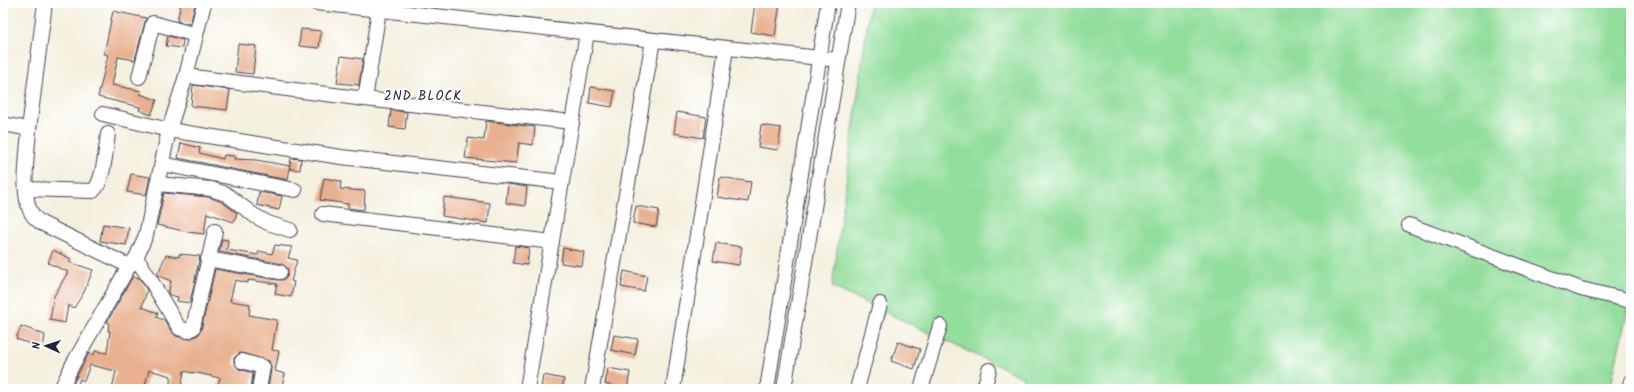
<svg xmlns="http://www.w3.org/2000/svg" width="1634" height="392" viewBox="0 0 1634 392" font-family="Kalam,sans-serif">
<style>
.green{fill:#92de9b;stroke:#5a806b}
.building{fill:#e8b08e}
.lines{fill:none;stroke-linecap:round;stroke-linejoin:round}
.minor-casing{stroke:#424153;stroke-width:16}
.minor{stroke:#fff;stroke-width:14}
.labels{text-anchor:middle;stroke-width:4;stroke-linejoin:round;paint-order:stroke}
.neighbourhood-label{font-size:13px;letter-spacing:1px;fill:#22223b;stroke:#fff}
</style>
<rect width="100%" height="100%" fill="#fff"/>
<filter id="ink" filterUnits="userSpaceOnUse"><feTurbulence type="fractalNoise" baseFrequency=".025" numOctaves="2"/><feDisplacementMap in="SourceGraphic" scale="8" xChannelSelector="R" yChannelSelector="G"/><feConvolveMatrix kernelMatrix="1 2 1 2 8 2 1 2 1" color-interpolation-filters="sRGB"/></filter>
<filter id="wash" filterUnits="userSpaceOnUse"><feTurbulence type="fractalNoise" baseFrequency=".012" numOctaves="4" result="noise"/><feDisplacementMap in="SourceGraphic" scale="16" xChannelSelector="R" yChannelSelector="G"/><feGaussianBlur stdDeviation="0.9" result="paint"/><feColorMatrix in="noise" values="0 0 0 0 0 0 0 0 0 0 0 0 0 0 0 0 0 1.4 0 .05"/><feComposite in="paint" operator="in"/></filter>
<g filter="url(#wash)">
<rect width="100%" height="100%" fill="#f4f0de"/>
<polygon class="green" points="870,3 1631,3 1631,296 1610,389 1022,389 1024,378 832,287"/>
<g id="blocks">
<g class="building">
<polygon points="181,3 195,5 190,24 177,21"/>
<polygon points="755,3 780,3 775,36 751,32"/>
<polygon points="113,11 146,18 135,60 118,57 112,85 141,91 140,94 157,100 151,115 139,110 140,107 98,97 108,55 104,54"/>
<polygon points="301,29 321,31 319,48 299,46"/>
<polygon points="168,36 183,40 182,48 166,46"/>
<polygon points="238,44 256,46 253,74 235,72"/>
<polygon points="341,56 363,59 359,85 337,83"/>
<polygon points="193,85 230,90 227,110 191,106"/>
<polygon points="591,87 615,91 612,107 589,103"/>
<polygon points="391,110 407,112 405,129 389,127"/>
<polygon points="677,112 706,117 703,138 674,133"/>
<polygon points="486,121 535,127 533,145 519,143 516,163 465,158 468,138 484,140"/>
<polygon points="761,125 781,128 778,150 758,147"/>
<polygon points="181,143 200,148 199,153 223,159 224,155 235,156 234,159 256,160 290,166 291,158 301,159 300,170 290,169 290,167 288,180 178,158"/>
<polygon points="131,174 150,177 146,195 127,192"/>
<polygon points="720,177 751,182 748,202 717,197"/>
<polygon points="324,178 341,181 340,189 365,191 364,210 348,208 348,204 320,200"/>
<polygon points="508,184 527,187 525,206 506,203"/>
<polygon points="259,192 282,196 279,210 257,205"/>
<polygon points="164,193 209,197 222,202 237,213 234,222 207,213 204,234 188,232 157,225"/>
<polygon points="444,197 490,203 488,223 442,216"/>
<polygon points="636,206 659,210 656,227 633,223"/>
<polygon points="103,224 129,228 126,245 100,241"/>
<polygon points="222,239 228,240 227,250 258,255 259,251 272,254 275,245 292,247 288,258 297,260 291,281 294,282 291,297 275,294 277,284 248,280 248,283 235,280 230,301 250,304 249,315 277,320 272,350 279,351 275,371 285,374 281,389 268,389 271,368 269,361 240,353 234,358 234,363 239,369 253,373 251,389 217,389 220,378 193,372 193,373 184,371 181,389 169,389 171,376 149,370 144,389 112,389 116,371 90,365 84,381 80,379 76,389 70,389 89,353 94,355 95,351 107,353 110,331 108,331 109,322 107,322 133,276 139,278 147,290 142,307 158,313 156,317 164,320 172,332 176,336 189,339 198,335 201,330 215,269 278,280 283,280 287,277 288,269 282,264 219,252"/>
<polygon points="716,243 742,247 739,265 713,261"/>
<polygon points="515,246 529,248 527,265 513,263"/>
<polygon points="563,248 584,252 582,266 561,263"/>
<polygon points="53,250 71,259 69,262 93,270 84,292 74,308 68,305 65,323 50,320 54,296 68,272 48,263"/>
<polygon points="179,254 200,256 190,303 177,301 178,297 170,295 168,294 171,281 157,275 166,255 179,257"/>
<polygon points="624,271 647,276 644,291 621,287"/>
<polygon points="21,326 45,335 43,348 16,339"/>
<polygon points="614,335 638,339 635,355 611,350"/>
<polygon points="898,342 920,349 914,369 891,361"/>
<polygon points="608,368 630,372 627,389 605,384"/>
<polygon points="543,375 564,379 562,389 541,389"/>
</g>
</g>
</g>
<g filter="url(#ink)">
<use href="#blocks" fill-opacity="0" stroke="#424153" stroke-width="1"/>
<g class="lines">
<defs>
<g id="minor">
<polyline points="316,3 838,60"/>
<polyline points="186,76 365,99 572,122"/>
<polyline points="139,77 153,23 196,35"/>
<polyline points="365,99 379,10"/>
<polyline points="103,114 169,130 341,157 562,182"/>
<polyline points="3,124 29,129 45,3"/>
<path d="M29,129c-1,22 -9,67 3,85 2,4 6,6 9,9l88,43"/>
<polyline points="162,164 295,190"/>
<polyline points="158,184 211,189 226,194 255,216 268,223 290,230"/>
<path d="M26,189l67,2c11,-9 13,-43 15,-57"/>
<polyline points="323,214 552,242"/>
<polyline points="1409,225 1581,289 1631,301"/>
<polyline points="136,258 150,279 179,328 188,331 193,328 215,231"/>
<polyline points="208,259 280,272"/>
<polyline points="242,361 263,367 259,389"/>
<polyline points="61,389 73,364 129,266 136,258 146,235 169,130 186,76 204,3"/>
<polyline points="527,389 587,33"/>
<polyline points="592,389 653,40"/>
<polyline points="673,389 726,49"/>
<polyline points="767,389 828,3"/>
<polyline points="784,389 848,3"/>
<polyline points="857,389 880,304"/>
<polyline points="921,389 940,326"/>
<polyline points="984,389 989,370"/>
<polyline points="1629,389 1631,381"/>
</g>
</defs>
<use href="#minor" class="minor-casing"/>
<use href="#minor" class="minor"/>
</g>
</g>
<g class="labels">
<g class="neighbourhood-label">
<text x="423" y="100">2ND BLOCK</text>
</g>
</g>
<rect width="1634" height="392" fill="none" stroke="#fff" stroke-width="16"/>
<g transform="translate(46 346) rotate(273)" stroke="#ffffff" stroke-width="3" paint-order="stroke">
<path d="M0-3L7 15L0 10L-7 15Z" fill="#22223b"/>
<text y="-6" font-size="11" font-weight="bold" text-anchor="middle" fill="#22223b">N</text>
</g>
</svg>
